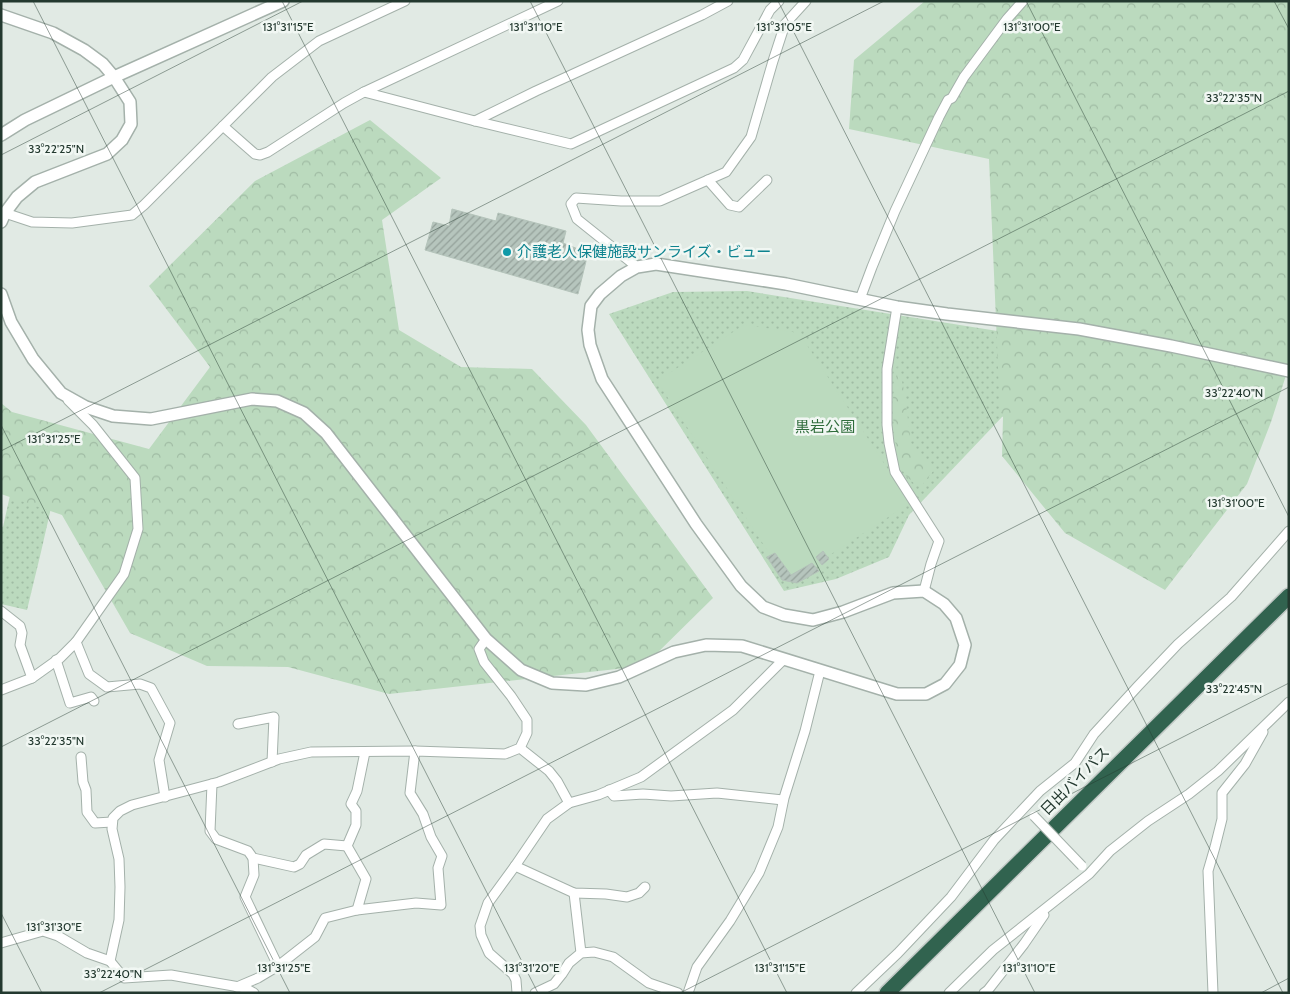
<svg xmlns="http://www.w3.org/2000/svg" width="1290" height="994" viewBox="0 0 1290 994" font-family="Cabin,'Noto Sans JP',sans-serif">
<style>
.grass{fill:url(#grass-dots)}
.forest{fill:url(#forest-crowns)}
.pitch{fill:#bbdabe}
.building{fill:url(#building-hatch);stroke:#b4c3ba}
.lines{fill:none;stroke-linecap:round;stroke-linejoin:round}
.minor-casing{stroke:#a4b1aa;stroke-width:11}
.tertiary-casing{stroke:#a4b1aa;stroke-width:14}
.motorway-casing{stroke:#c1c8c5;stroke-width:18}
.minor{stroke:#fff;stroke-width:9}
.tertiary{stroke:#fff;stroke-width:11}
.motorway{stroke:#31634f;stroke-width:15}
.minor-bridge-casing{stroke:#a4b1aa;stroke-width:11;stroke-linecap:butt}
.minor-bridge{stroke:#fff;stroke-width:9}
.ticks{fill:none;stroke:#23392f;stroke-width:1;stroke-opacity:0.45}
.culture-dot{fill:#0f9aa8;stroke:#f1f7f3;stroke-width:2}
.labels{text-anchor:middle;stroke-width:5;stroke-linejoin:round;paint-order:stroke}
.culture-label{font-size:15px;fill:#0d838f;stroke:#f1f7f3;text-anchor:start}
.park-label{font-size:15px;fill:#306d3c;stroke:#f1f7f3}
.street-label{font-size:15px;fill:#23392f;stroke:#f1f7f3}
.ticks-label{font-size:12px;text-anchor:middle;fill:#23392f;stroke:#f1f7f3;stroke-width:5;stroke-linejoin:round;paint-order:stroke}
</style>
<defs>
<pattern id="grass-dots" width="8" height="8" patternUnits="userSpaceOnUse" patternTransform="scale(1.25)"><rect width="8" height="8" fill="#bbdabe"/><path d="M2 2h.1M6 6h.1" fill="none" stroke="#a0bca4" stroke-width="1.8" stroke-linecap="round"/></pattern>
<pattern id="forest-crowns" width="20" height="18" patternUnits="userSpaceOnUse" patternTransform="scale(1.25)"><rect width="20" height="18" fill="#bbdabe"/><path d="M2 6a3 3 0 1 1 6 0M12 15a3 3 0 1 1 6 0" fill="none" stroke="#a0bca4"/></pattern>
<pattern id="building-hatch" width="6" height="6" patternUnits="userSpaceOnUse" patternTransform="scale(1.25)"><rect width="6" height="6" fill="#b6c5bd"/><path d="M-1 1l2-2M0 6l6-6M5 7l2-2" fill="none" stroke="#94a19a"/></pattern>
</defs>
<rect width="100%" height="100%" fill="#e1eae4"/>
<g class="grass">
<polygon points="747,291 1066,342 1069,388 1002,417 909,515 889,557 836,579 784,591 609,314 673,292"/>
<polygon points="11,491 53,499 41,552 27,610 1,604 1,526 3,527"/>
</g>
<g class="forest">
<polygon points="925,1 1289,1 1289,366 1271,422 1247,484 1165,590 1065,533 1002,456 1003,417 999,389 989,159 849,129 854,60"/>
<polygon points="370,120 441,178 382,220 399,330 461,367 532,369 586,425 713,598 644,666 389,694 288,667 207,666 130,633 62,515 1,494 1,403 12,412 149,449 210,367 149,286 255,181"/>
<polygon points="898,365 904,390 912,450 925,457 934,470 922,485 917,486 906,476 897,458 892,405"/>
</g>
<polygon class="pitch" points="744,325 793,332 801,336 910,503 788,582 657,381"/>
<g class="building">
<polygon points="452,209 496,221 498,213 566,231 563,243 588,253 578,294 425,250 433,222 449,226"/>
<polygon points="823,551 829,559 822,565 816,557"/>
<polygon points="775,553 791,575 812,563 819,571 797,583 782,580 767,557"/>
</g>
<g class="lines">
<defs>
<g id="minor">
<polyline points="364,92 475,121 571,144 734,68 743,60 770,10 779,1"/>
<polyline points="475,121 536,91 702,15 728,1"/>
<polyline points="223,126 255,154 260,155 268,152 344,103 364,92 558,1"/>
<polyline points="708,180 730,205 739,207 767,180"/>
<polyline points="5,213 32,222 72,223 132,215 144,205 272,77 319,41 405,1"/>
<polyline points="637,267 577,219 571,204 576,198 621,201 660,201 726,172 751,137 773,61 785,24 806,1"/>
<polyline points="860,299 872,267 895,211 939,117 948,100 952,98 964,77 1007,19 1023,1"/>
<polyline points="897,307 887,369 887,425 889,443 895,472 939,541 931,564 924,591"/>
<polyline points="68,400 93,425 135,478 138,529 124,574 76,642"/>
<polyline points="1,611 20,626 22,633 20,645 32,678"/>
<polyline points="56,660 70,703 91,697 94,701"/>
<polyline points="1,690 32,678 60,658 76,642 89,674 107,687 140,684 151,688 170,723 159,760 165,797"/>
<polyline points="238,724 274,717 272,762"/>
<polyline points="520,748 549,771 557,781 569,803"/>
<polyline points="365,752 357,791 351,804 356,811 356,825 347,846 366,879 357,910 416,903 441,905 438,868 442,856 431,837 423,814 410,793 415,751"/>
<polyline points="81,757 83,782 86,790 87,812 95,823 112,822"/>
<polyline points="212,784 210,831 216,839 248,851 253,858 294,867 300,864 306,855 324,844 347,846"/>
<polyline points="609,790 614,796 643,794 671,796 717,793 783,800"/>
<polyline points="515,866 574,893 606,894 627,897 639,893 645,887"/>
<polyline points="574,893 581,953"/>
<polyline points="1,943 43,931 58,936 87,953 110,961 124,978 171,975 245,988 254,993"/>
<polyline points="110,961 119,920 120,887 119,859 112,829 113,818 120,811 132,805 219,782 279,759 311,752 415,751 505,754 520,748 527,733 527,720 511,696 484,662 479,649 486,639"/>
<polyline points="278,966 315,937 325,918 357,910"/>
<polyline points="237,987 258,978 278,966 245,897 254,875 253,858"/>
<polyline points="517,993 516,980 513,974 489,953 481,935 480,926 488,903 515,866 547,819 569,803 598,795 641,777 733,710 784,659"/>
<polyline points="535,993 554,984 562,974 569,963 581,953 594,952 613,957 649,983 678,993"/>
<polyline points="688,993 697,967 730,921 759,873 778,827 784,798 805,731 820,671"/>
<polyline points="856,993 898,953 951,897 994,840 1040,791 1075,763 1094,734 1138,686 1178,644 1231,597 1289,531"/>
<polyline points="949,993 993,950 1089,874 1110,851 1148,821 1189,794 1218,771 1289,702"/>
<polyline points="984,993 988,990 1024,944 1044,915"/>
<polyline points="1213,993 1208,871 1215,847 1222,819 1222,793 1245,764 1263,732"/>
</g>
<g id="tertiary">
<polyline points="1,15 53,33 84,50 103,64 114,77 130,102 131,124 122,140 107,154 35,182 17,197 5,213 1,222"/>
<polyline points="1,135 25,120 114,77 283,1"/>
<polyline points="1,294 11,322 33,359 61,393 86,407 113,416 151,419 252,399 277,401 304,413 326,433 486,639 521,670 552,683 586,685 619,677 674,652 706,645 742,646 897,694 926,694 945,684 960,665 965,645 956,618 944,604 924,591 893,593 843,612 813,620 784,615 763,607 741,586 696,524 602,379 590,345 588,330 591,306 600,294 621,276 637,267 656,264 786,284 897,307 947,314 1079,329 1171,346 1289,371"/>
</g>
<polyline id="motorway" points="887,993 1289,596"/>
</defs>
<use href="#minor" class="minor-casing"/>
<use href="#tertiary" class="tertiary-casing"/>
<use href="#motorway" class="motorway-casing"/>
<use href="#minor" class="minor"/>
<use href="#tertiary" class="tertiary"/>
<use href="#motorway" class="motorway"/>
<defs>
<polyline id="minor-bridge" points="1034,816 1082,866"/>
</defs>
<use href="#minor-bridge" class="minor-bridge-casing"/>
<use href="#minor-bridge" class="minor-bridge"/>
</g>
<path class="ticks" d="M33,1l505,992M282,1l505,992M530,1l505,992M778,1l505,992M1026,1l263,516M1274,1l15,28M1,155l302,-154M1,425l289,568M1,451l883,-450M1,747l1288,-656M1,913l41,80M99,993l1190,-606M680,993l609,-310M1261,993l28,-15"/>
<circle class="culture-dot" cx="507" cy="252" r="5"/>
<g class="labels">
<g class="culture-label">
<text x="517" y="257">介護老人保健施設サンライズ・ビュー</text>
</g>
<g class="park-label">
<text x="825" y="432">黒岩公園</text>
</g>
<g class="street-label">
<text transform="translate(1075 781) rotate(-45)" y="5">日出バイパス</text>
</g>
</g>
<g class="ticks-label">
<text x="288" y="31">131°31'15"E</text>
<text x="536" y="31">131°31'10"E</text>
<text x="784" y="31">131°31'05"E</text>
<text x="1032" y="31">131°31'00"E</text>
<text x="1234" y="102">33°22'35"N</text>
<text x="56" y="153">33°22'25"N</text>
<text x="1234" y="397">33°22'40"N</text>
<text x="54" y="443">131°31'25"E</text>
<text x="1236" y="507">131°31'00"E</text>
<text x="1234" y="693">33°22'45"N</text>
<text x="56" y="745">33°22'35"N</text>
<text x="54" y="931">131°31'30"E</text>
<text x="284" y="972">131°31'25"E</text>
<text x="532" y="972">131°31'20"E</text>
<text x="780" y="972">131°31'15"E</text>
<text x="1029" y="972">131°31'10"E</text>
<text x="113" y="978">33°22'40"N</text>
</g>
<rect width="1290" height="994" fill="none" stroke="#23392f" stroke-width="5"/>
</svg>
